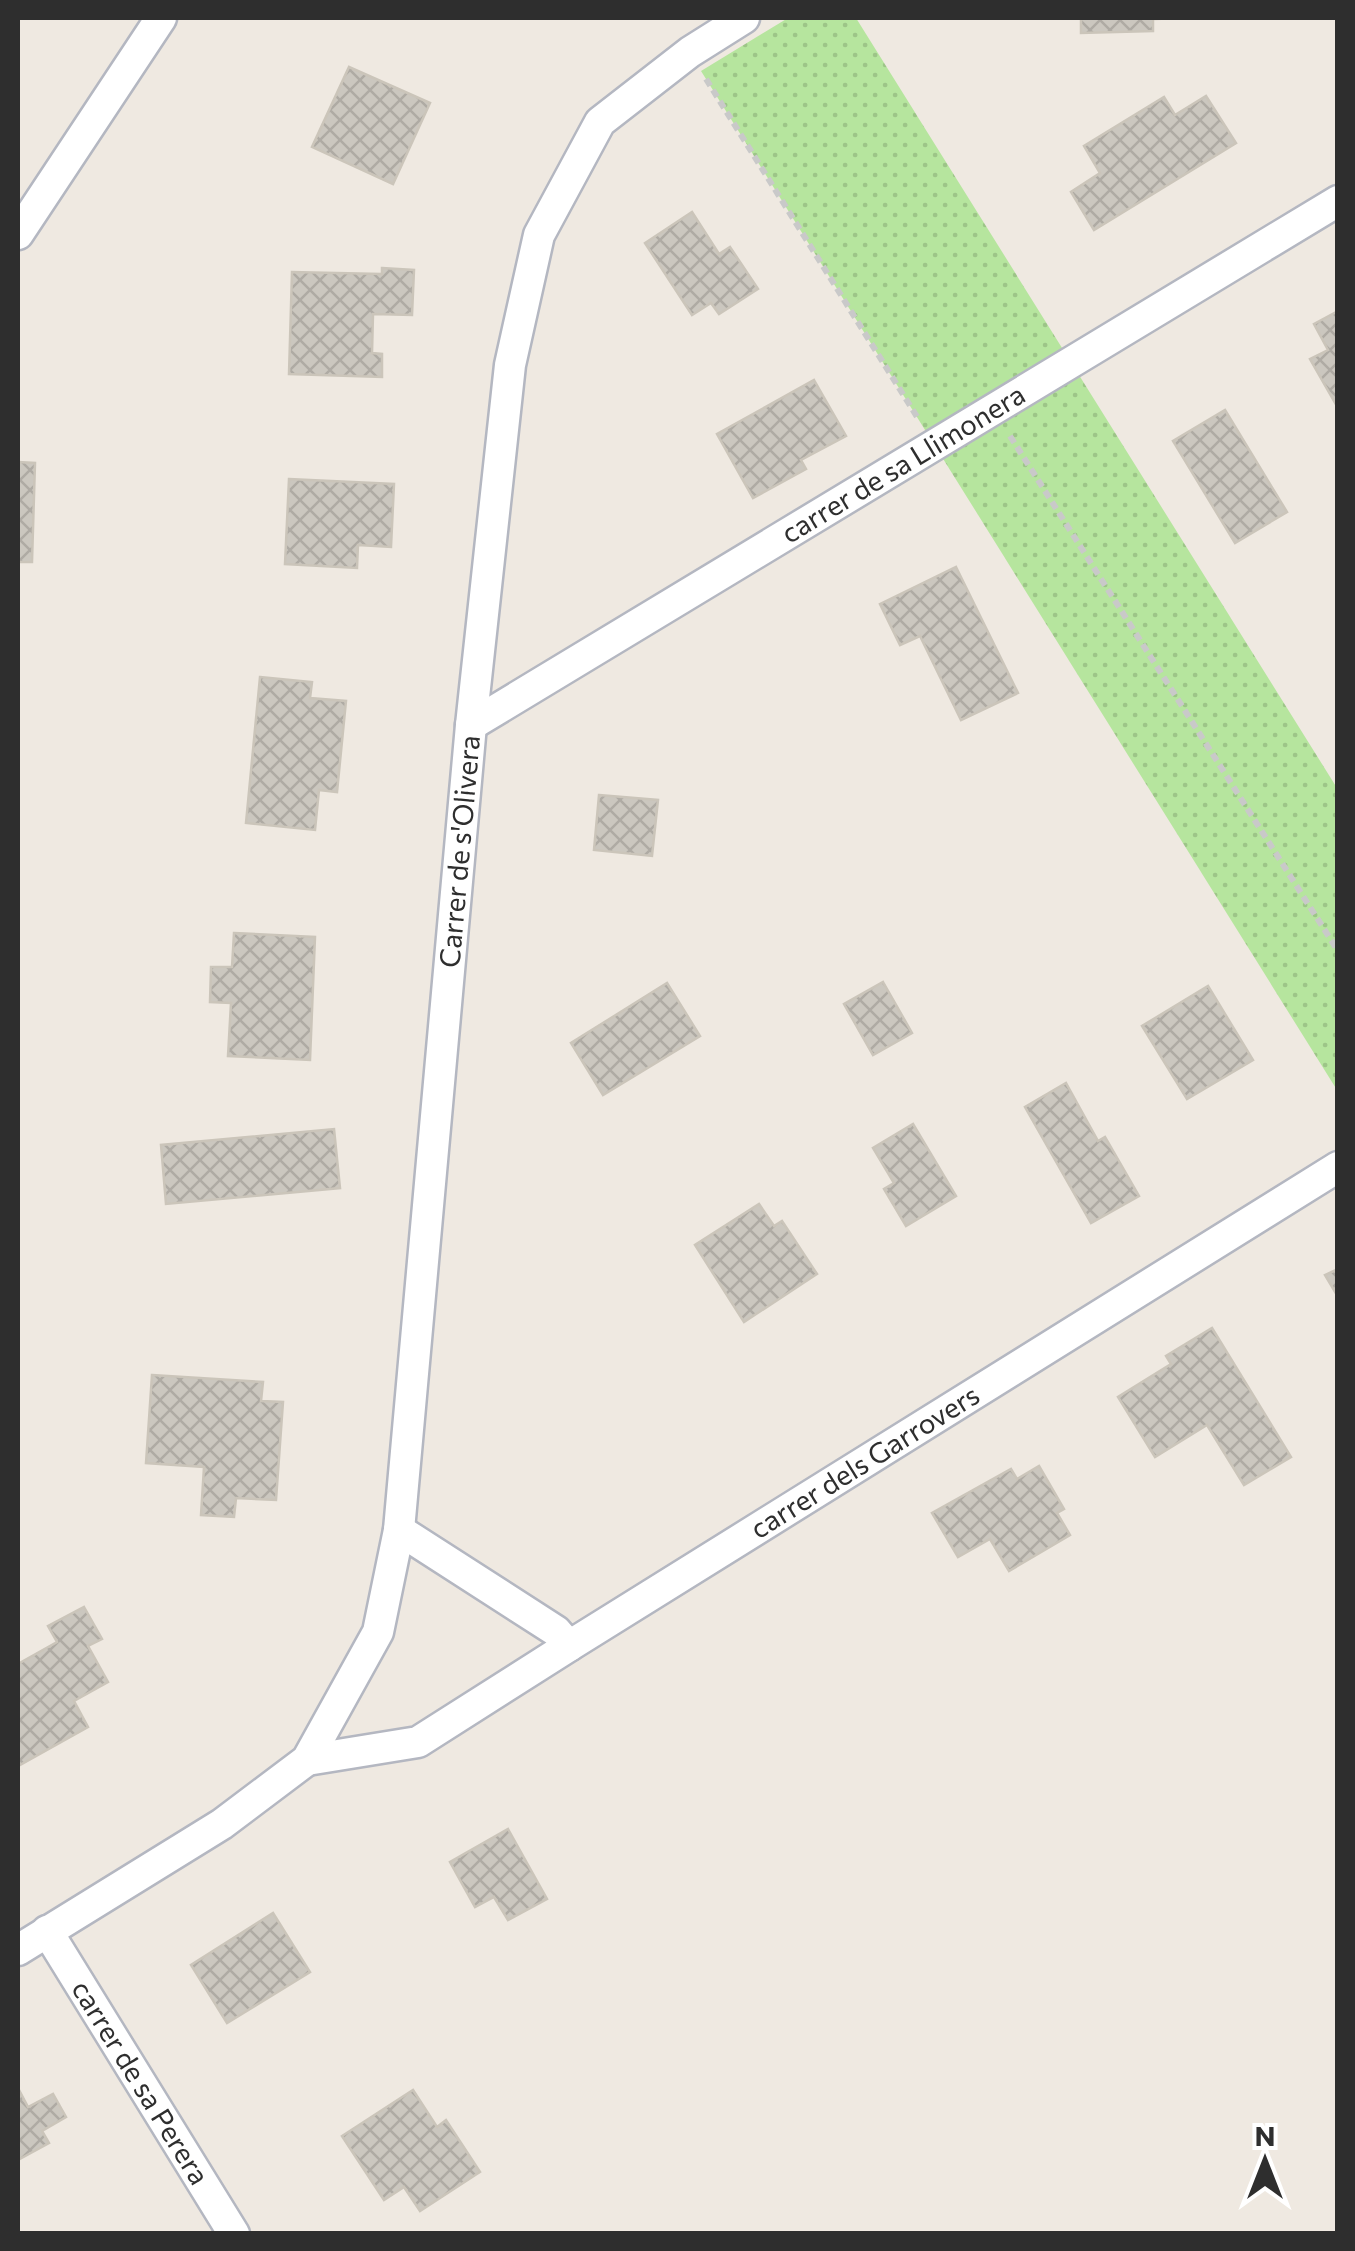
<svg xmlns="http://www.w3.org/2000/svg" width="1355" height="2251" viewBox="0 0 1355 2251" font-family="Commissioner,sans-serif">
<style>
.grass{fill:url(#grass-dots)}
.building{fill:url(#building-cross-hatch);stroke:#cbc5ba;stroke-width:2.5}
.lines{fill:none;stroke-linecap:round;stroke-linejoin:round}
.minor-casing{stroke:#b4b7c1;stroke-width:35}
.path{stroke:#c9c9c9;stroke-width:6;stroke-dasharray:8 5;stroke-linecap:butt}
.minor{stroke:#fff;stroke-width:30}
.labels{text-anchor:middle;stroke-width:10;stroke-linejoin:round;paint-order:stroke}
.street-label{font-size:28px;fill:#2e2e2e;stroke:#fff}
</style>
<defs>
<pattern id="grass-dots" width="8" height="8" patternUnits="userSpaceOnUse" patternTransform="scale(2.5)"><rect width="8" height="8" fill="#b6e59e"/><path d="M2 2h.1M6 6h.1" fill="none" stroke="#9dc588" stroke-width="1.8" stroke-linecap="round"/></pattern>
<pattern id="building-cross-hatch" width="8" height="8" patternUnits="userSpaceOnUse" patternTransform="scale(2.5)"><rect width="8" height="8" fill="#cbc7bf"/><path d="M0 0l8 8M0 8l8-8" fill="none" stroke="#afaba4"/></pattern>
</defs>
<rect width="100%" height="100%" fill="#efe9e1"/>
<polygon class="grass" points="788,18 856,18 1337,788 1337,1090 701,71"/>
<g class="building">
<polygon points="1081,18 1189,18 1153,19 1153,31 1081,33"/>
<polygon points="349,67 430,103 393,184 312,147"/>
<polygon points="1206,96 1236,143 1094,230 1071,192 1100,173 1084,146 1164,97 1175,115"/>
<polygon points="692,212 719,254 730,247 758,289 719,314 711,303 692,315 645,243"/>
<polygon points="382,268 414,270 412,315 373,314 372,353 382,354 382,377 289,374 292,272 382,274"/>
<polygon points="1338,311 1338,408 1310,359 1328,350 1314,324"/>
<polygon points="814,380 846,436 801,460 806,469 753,498 717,434"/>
<polygon points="1225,410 1287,512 1235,543 1173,441"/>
<polygon points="18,462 35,463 32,562 18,562"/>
<polygon points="289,479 394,484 391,547 358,545 357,568 285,564"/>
<polygon points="956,567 1018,693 961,720 920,636 900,645 880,604"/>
<polygon points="260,677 312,682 310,698 346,701 337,792 319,790 315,830 246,823"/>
<polygon points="599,795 658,800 652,856 594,850"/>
<polygon points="234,933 315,937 310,1060 228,1056 231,1003 210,1002 211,967 232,967"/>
<polygon points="883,982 912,1033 873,1055 844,1004"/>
<polygon points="667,983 700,1036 603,1095 571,1043"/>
<polygon points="1208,986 1253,1060 1187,1099 1142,1026"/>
<polygon points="1066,1083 1098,1141 1105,1137 1139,1196 1091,1223 1025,1107"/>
<polygon points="913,1124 956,1196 906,1226 884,1189 894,1183 873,1148"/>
<polygon points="334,1129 340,1188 166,1204 161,1145"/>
<polygon points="759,1204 774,1226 782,1221 817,1274 744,1322 695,1245"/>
<polygon points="1338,1269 1338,1297 1325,1275"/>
<polygon points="1212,1328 1291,1457 1244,1485 1207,1425 1155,1457 1118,1397 1171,1364 1166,1356"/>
<polygon points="152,1375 263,1382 261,1401 283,1402 276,1500 236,1498 234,1517 201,1515 204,1467 146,1463"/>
<polygon points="1039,1466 1064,1509 1057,1513 1070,1535 1009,1571 990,1539 958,1557 932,1513 1011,1469 1017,1479"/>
<polygon points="84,1607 102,1639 88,1646 108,1682 74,1701 88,1727 18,1766 18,1664 57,1642 48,1626"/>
<polygon points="508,1829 547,1899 508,1920 494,1897 475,1907 450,1862"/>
<polygon points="273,1913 310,1972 227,2023 191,1965"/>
<polygon points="18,2088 28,2107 53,2094 66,2117 42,2131 49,2143 18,2160"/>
<polygon points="413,2090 437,2127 446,2120 480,2172 420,2211 404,2187 384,2200 342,2136"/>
</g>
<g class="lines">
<defs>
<g id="minor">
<polyline points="18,234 161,18"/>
<path id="s1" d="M471,725l867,-524"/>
<path id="s2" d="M399,1530l157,101 13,15 769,-479"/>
<polyline points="307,1760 418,1742 569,1646"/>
<path id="s3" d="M47,1931l187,303"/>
<path id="s4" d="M18,1950l204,-126 85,-64 71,-128 21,-102 72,-805 39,-360 29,-130 61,-113 90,-70 54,-34"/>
</g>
</defs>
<use href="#minor" class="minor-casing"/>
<g class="path">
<polyline points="706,79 919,420"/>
<polyline points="1010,436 1338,951"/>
</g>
<use href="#minor" class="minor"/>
</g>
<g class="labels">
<g class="street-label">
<text dy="10" stroke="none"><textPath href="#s1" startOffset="505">carrer de sa Llimonera</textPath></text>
<text dy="10" stroke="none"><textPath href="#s4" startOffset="1278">Carrer de s'Olivera</textPath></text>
<text dy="10" stroke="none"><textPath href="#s2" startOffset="555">carrer dels Garrovers</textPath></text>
<text dy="10" stroke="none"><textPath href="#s3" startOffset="178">carrer de sa Perera</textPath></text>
</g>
</g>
<rect width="1355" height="2251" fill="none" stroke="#2e2e2e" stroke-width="40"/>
<g transform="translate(1265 2161)" stroke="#ffffff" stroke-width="8" paint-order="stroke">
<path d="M0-8L18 38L0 25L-18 38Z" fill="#2e2e2e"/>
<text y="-15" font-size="28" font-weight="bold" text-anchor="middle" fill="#2e2e2e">N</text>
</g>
</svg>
